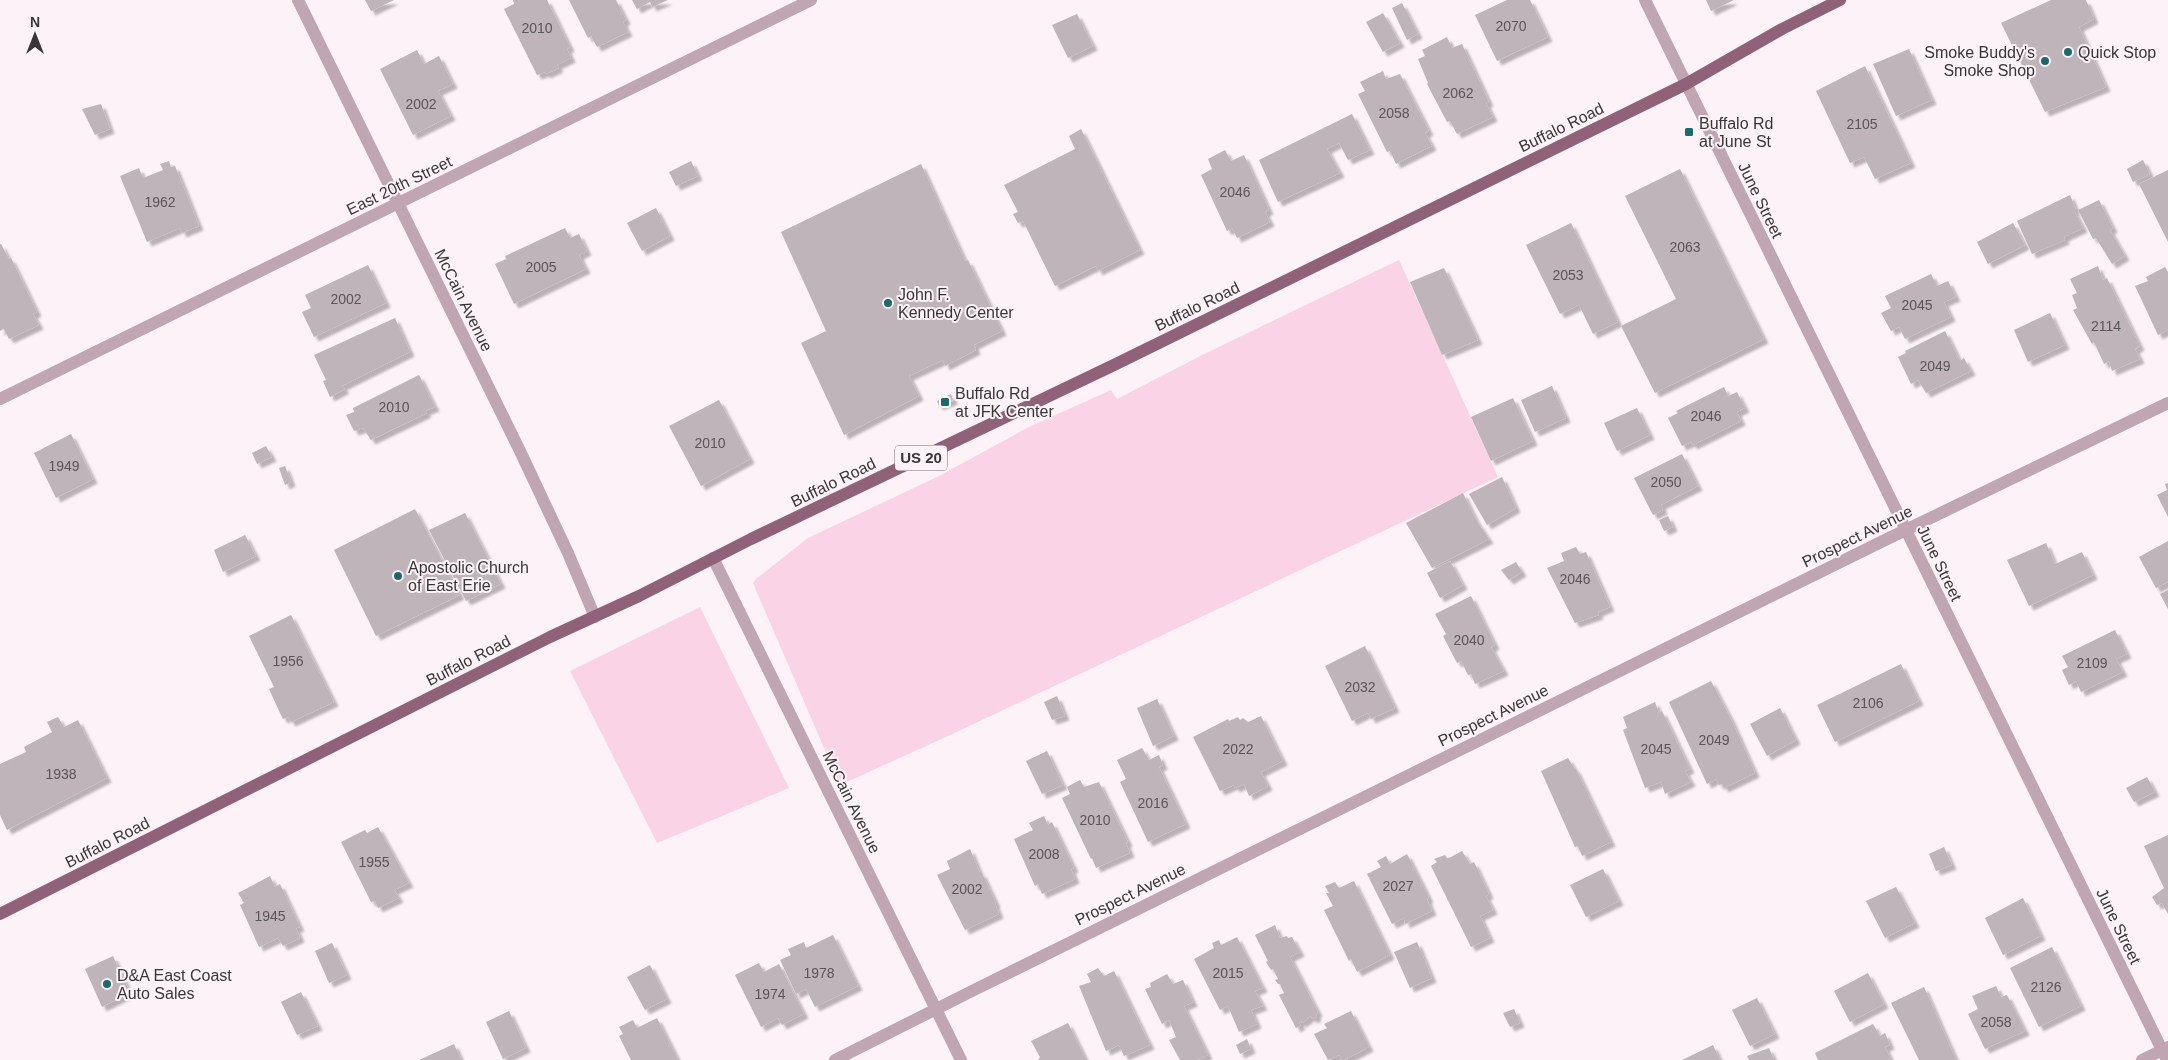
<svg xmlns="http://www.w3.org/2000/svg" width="2168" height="1060" viewBox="0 0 2168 1060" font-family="Helvetica,sans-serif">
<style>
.green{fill:#fad3e6}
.building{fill:#beb4b9;filter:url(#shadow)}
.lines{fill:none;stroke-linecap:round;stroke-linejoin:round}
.minor{stroke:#c0a5b2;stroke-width:12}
.major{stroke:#90627a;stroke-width:12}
.poi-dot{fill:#1c696b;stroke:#fcf2f7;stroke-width:2}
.labels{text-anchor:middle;stroke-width:4;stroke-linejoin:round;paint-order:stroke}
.number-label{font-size:14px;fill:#5a5658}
.shield{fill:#fcf2f7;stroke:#746e71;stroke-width:1}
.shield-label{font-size:15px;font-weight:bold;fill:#393637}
.poi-label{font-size:16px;fill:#393637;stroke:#fcf2f7;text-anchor:start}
.street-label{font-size:16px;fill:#393637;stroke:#fcf2f7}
</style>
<defs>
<filter id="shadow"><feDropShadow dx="4.5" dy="4.5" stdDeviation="1" flood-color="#0004"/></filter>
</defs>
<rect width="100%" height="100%" fill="#fcf2f7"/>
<g class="green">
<polygon points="1399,260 1498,477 948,736 840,785 753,583 756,579 808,538 939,476 1029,427 1111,390 1117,399 1204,354"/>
<polygon points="700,607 789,788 657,843 570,671"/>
</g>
<g class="building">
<polygon points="365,0 394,0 371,11"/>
<polygon points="513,0 547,0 570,47 567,49 571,58 557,65 559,68 546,74 545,72 537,75 504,9 514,4"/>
<polygon points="569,0 616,0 626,20 623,22 628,32 597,47 591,36 588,38"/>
<polygon points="632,0 668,0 652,7 650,2 637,9"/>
<polygon points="1507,0 1530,0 1548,37 1497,61 1475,15"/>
<polygon points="1706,0 1734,0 1711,11"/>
<polygon points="2051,0 2086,0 2094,19 2079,27 2106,87 2045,112 2001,23"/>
<polygon points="1402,3 1418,34 1407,40 1392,8"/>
<polygon points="1383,13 1400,43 1383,52 1366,22"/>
<polygon points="1077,14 1093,46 1068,58 1052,25"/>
<polygon points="1447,37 1452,48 1462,44 1489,102 1486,103 1493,117 1457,134 1450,121 1447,122 1427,84 1428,83 1418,59 1425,56 1422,50"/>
<polygon points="1909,49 1932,100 1896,116 1873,64"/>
<polygon points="417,50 424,64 439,56 453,84 438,91 451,116 413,135 380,69"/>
<polygon points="1865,66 1911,163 1875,179 1864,157 1850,163 1816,91"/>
<polygon points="1383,71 1386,79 1400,74 1429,131 1425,133 1432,146 1396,164 1390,151 1387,152 1358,94 1365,91 1360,82"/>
<polygon points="101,104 110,129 95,135 82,109"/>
<polygon points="1352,114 1370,150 1348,160 1339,143 1327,149 1340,173 1278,202 1259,160"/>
<polygon points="1081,129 1140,250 1098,271 1096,266 1055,286 1023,221 1018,223 1013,214 1018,212 1004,185 1075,149 1069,136"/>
<polygon points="1225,150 1231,161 1244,155 1269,210 1265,212 1270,222 1237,238 1232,228 1227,231 1201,175 1212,169 1208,159"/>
<polygon points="2143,160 2150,174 2133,182 2127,169"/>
<polygon points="169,161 171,167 175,166 199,226 182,233 180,228 147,242 120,176 139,168 143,178 163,170 160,164"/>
<polygon points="691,161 698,176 676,186 669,172"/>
<polygon points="921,164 965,261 968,260 1002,331 974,345 976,350 945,366 943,360 909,376 919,396 844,435 801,343 826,331 781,232"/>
<polygon points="1680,169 1764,339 1655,393 1621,326 1676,299 1625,196"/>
<polygon points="2168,170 2168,242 2139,184"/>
<polygon points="2070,195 2076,210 2074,210 2083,228 2064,237 2065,240 2032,254 2017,221"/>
<polygon points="2099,200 2113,228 2110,230 2125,256 2112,264 2096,238 2093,239 2078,210"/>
<polygon points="656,208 670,236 642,251 627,223"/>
<polygon points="1571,223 1618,322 1593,334 1579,305 1560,314 1526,245"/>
<polygon points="2013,223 2025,245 1988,264 1977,242"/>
<polygon points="565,228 570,238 579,234 587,251 579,255 586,269 514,304 495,264 506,259 505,256"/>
<polygon points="0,244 1,244 9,259 11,258 37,312 33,314 39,325 9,339 4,329 0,331"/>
<polygon points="368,265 386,303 314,337 302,312 311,308 305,295"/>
<polygon points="2098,266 2103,280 2107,278 2140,346 2135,349 2140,359 2112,371 2109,361 2104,364 2094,342 2092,344 2073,310 2077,308 2072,295 2077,293 2070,279"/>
<polygon points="2165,267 2168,272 2168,330 2158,335 2135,286 2148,281 2146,277"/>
<polygon points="1444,268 1478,340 1442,355 1410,282"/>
<polygon points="1931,274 1937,286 1948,281 1956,297 1944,302 1951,317 1905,339 1899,327 1891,331 1881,313 1891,308 1885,296"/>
<polygon points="2050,313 2065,345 2028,362 2014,330"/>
<polygon points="395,318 410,352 342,386 345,389 330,397 323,381 326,380 314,355"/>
<polygon points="1945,331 1960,361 1964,358 1971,371 1926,393 1918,380 1911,384 1898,357 1906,353 1905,351"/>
<polygon points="419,375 435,407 425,411 427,413 371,440 363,428 354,431 346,415 354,412 353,408"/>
<polygon points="1552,386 1566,418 1535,432 1521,400"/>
<polygon points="1724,387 1728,396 1737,392 1745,408 1737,412 1741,421 1693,445 1691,442 1682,446 1668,418 1678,413 1676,411"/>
<polygon points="951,394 953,400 939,406 937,401"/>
<polygon points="1513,398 1533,441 1491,461 1471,417"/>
<polygon points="719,400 750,459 701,486 669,426"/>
<polygon points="1637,408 1650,435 1617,451 1604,423"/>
<polygon points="71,434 93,479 56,498 34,453"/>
<polygon points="266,446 272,457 257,464 252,453"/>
<polygon points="1682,454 1698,486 1661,505 1663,510 1653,515 1634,478"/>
<polygon points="285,466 291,482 285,485 279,468"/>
<polygon points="1502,477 1516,508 1487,525 1469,494"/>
<polygon points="2168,483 2168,517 2157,495 2167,490 2165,484"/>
<polygon points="1463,493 1475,518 1489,539 1432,568 1406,523"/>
<polygon points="415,509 460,595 376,636 334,550"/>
<polygon points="465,513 501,584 466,601 429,530"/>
<polygon points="1668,516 1673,527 1664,531 1659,520"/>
<polygon points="245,535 256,556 223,572 214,550"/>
<polygon points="2168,541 2168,582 2156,588 2139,557"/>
<polygon points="2046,543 2055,564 2082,552 2093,575 2029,606 2007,560"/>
<polygon points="1576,547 1580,554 1586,552 1610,607 1598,612 1599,615 1575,623 1547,568 1564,561 1561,553"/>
<polygon points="1450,561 1463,585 1440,598 1427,573"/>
<polygon points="1516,562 1522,572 1509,580 1501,570"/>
<polygon points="2168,590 2168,609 2160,594"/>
<polygon points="1471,596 1495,645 1491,647 1504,671 1475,684 1471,674 1468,675 1461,661 1457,663 1443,636 1446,634 1435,614"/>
<polygon points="291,615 334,702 291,722 288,717 283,719 280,713 269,689 274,687 249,636"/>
<polygon points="2115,630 2127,654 2116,659 2123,672 2081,692 2076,681 2069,685 2062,670 2068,667 2062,656"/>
<polygon points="1365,646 1395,708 1371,719 1368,713 1352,721 1325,666"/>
<polygon points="1901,664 1919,701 1835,742 1817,705"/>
<polygon points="1711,681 1731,719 1755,773 1724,788 1722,784 1719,785 1716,779 1707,784 1669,702"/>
<polygon points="1057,696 1065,716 1052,720 1044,702"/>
<polygon points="1157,699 1174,736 1153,746 1137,708"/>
<polygon points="1655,702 1659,713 1662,711 1690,769 1685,771 1691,782 1665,794 1661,782 1645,788 1623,730 1627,728 1623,717"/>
<polygon points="1780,708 1796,740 1767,756 1750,724"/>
<polygon points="1261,716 1283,761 1261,772 1268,786 1249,796 1244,784 1235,788 1234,785 1220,791 1193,737 1228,719 1229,721 1238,717 1240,720 1243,718 1248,722"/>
<polygon points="58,717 64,727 78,720 107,778 7,830 0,815 0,764 26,752 24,747 52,732 47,722"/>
<polygon points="1142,748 1149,760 1159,755 1163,765 1159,767 1186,824 1148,842 1120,782 1126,779 1117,760"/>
<polygon points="1047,751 1063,785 1042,794 1026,761"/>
<polygon points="1568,758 1575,769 1576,769 1611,842 1582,856 1578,846 1575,847 1541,771"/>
<polygon points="2147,777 2155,792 2134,802 2126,788"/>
<polygon points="1080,780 1084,787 1099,782 1128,842 1126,843 1130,853 1096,868 1092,858 1091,859 1062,798 1070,794 1067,787"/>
<polygon points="1044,816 1048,825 1052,822 1074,868 1071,869 1075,879 1042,894 1038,884 1035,886 1014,839 1033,830 1029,823"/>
<polygon points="378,827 409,883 394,890 399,898 378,908 375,901 371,902 341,842 365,830 367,833"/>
<polygon points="2168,835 2168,914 2162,903 2157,905 2152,897 2164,888 2144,846"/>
<polygon points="1944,847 1952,865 1936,871 1929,854"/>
<polygon points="970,849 980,873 982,873 996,903 995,904 999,914 965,930 937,875 950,869 947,861"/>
<polygon points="1462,851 1470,864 1474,862 1489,894 1486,896 1493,910 1480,916 1490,938 1471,947 1431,866 1437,862 1434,859 1445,855 1447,858 1451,857"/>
<polygon points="1407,854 1429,898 1427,899 1432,911 1405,924 1404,918 1392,924 1367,874 1381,867 1377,861 1386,856 1390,864"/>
<polygon points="1603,869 1619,901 1586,917 1570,885"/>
<polygon points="270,876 275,887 280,884 300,927 296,928 300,938 283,946 278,938 259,947 240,905 244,903 238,893"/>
<polygon points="1354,881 1390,955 1357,972 1351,959 1349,961 1324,910 1333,906 1326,893 1329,893 1325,886 1335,882 1339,888"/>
<polygon points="1896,887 1915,923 1885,938 1866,901"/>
<polygon points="2023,898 2041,936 2003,955 1985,918"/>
<polygon points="1275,925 1280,938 1287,936 1288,938 1292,937 1300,952 1290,957 1318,1012 1316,1014 1317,1017 1312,1019 1311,1016 1302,1023 1301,1021 1299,1023 1301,1025 1296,1028 1279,995 1284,993 1280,984 1278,984 1275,980 1278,979 1273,969 1271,970 1266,962 1268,961 1255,935"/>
<polygon points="833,935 858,986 815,1007 806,989 796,994 780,960 791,955 788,949 804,942 806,948"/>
<polygon points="1237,937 1263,988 1255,991 1263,1006 1251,1010 1257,1024 1239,1032 1228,1006 1220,1010 1194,959 1214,948 1212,943 1219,940 1221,945"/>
<polygon points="1417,942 1432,978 1410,988 1394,952"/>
<polygon points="332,943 347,975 329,983 315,951"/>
<polygon points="2052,947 2081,1006 2039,1027 2010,968"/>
<polygon points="113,956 130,993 102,1007 85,969"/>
<polygon points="759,963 764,972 779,964 804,1014 782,1025 778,1018 761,1027 735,975"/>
<polygon points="650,965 667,999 645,1010 627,977"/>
<polygon points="1098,968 1104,976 1114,971 1150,1045 1124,1056 1119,1045 1106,1051 1079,986 1091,982 1087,974"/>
<polygon points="1868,973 1884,1004 1850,1022 1834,991"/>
<polygon points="1167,974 1173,984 1183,980 1193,1002 1184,1006 1208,1055 1198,1060 1180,1060 1169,1040 1176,1037 1169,1020 1162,1024 1145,989 1151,987 1150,983"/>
<polygon points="1996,986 2001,997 2007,995 2025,1031 1985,1049 1968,1014 1978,1009 1972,996"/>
<polygon points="1924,987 1956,1060 1919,1060 1891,1003"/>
<polygon points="301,992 318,1026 297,1035 281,1002"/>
<polygon points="1757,998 1775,1034 1750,1046 1732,1010"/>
<polygon points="1514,1009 1520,1023 1510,1027 1503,1013"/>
<polygon points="509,1011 526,1048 503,1059 486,1022"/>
<polygon points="1351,1011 1369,1047 1344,1060 1342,1060 1339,1055 1328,1060 1314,1034 1327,1028 1324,1024"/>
<polygon points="657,1018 678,1060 631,1060 619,1036 623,1034 619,1027 633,1020 637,1028"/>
<polygon points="1068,1023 1086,1060 1038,1060 1040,1057 1031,1041"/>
<polygon points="1873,1024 1880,1036 1885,1033 1890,1045 1885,1047 1891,1060 1818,1060 1815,1053"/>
<polygon points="1247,1039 1251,1049 1240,1054 1236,1045"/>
<polygon points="454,1044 461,1060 419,1060"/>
<polygon points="1713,1045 1720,1060 1682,1060"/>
<polygon points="1769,1048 1774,1060 1749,1060 1747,1056"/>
</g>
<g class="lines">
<g class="minor">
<polyline points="298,0 520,451 568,553 595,617"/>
<polyline points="1645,0 2167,1060"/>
<polyline points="0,399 811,0"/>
<polyline points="713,558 961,1060"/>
<polyline points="835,1060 972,991 1885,540 2168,403"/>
<polyline points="2142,1060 2168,1047"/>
</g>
<polyline class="major" points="0,914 550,637 639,596 751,539 1116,364 1686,84 1782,29 1840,0"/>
</g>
<g class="poi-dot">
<circle cx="2068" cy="52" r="5"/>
<circle cx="2045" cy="61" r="5"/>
<rect x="1684" y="127" width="10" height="10" rx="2.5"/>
<circle cx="888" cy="303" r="5"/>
<rect x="940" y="397" width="10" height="10" rx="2.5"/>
<circle cx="398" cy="576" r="5"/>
<circle cx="107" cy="984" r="5"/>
</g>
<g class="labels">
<g class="number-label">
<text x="1511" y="31">2070</text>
<text x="537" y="33">2010</text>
<text x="1458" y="98">2062</text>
<text x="421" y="109">2002</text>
<text x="1394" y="118">2058</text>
<text x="1862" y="129">2105</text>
<text x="1235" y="197">2046</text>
<text x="160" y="207">1962</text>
<text x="1685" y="252">2063</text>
<text x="541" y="272">2005</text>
<text x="1568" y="280">2053</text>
<text x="346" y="304">2002</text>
<text x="1917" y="310">2045</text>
<text x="2106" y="331">2114</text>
<text x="1935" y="371">2049</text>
<text x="394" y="412">2010</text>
<text x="1706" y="421">2046</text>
<text x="710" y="448">2010</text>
<text x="64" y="471">1949</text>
<text x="1666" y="487">2050</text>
<text x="1575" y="584">2046</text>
<text x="1469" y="645">2040</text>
<text x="288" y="666">1956</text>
<text x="2092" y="668">2109</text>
<text x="1360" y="692">2032</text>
<text x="1868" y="708">2106</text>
<text x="1714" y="745">2049</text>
<text x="1238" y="754">2022</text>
<text x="1656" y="754">2045</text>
<text x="61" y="779">1938</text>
<text x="1153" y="808">2016</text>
<text x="1095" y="825">2010</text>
<text x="1044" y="859">2008</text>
<text x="374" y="867">1955</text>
<text x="1398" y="891">2027</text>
<text x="967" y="894">2002</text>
<text x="270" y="921">1945</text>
<text x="819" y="978">1978</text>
<text x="1228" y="978">2015</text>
<text x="2046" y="992">2126</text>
<text x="770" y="999">1974</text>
<text x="1996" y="1027">2058</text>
</g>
<rect class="shield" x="895" y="445.5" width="52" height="25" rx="4"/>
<g class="shield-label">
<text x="921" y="463">US 20</text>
</g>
<g class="poi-label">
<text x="2035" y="58" text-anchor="end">Smoke Buddy's<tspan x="2035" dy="18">Smoke Shop</tspan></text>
<text x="2078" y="58">Quick Stop</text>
<text x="1699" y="129">Buffalo Rd<tspan x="1699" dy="18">at June St</tspan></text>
<text x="898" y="300">John F.<tspan x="898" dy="18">Kennedy Center</tspan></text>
<text x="955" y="399">Buffalo Rd<tspan x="955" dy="18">at JFK Center</tspan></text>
<text x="408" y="573">Apostolic Church<tspan x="408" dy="18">of East Erie</tspan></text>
<text x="117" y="981">D&amp;A East Coast<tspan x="117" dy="18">Auto Sales</tspan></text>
</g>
<g class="street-label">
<text transform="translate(1561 127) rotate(-26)" y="6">Buffalo Road</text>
<text transform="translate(399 185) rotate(-26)" y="6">East 20th Street</text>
<text transform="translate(1761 200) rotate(64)" y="6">June Street</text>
<text transform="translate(464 300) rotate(64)" y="6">McCain Avenue</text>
<text transform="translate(1197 306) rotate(-26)" y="6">Buffalo Road</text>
<text transform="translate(833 482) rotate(-26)" y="6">Buffalo Road</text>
<text transform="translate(1857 536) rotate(-26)" y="6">Prospect Avenue</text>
<text transform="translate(1940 563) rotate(64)" y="6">June Street</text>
<text transform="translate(468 660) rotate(-27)" y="6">Buffalo Road</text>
<text transform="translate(1493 715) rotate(-26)" y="6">Prospect Avenue</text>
<text transform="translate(852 802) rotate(64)" y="6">McCain Avenue</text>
<text transform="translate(107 842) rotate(-27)" y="6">Buffalo Road</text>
<text transform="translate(1130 894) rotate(-26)" y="6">Prospect Avenue</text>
<text transform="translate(2119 926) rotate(64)" y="6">June Street</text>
</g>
</g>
<g transform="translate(35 35)" stroke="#fcf2f7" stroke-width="4" paint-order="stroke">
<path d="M0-4L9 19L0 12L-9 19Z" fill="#393637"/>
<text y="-8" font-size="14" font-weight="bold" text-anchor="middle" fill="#393637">N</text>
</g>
</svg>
